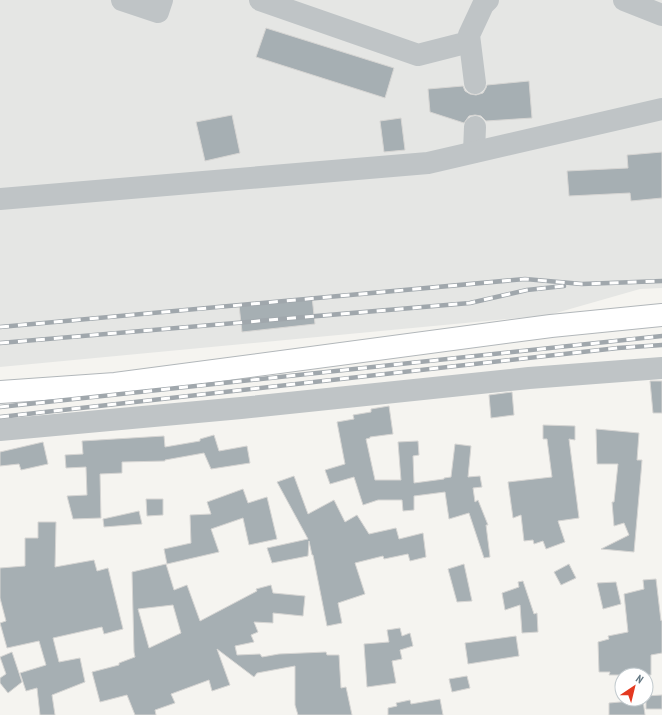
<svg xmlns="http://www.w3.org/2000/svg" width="662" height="715" viewBox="0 0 662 715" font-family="'PT Sans Narrow',sans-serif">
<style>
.built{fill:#e5e6e4}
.building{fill:#a6afb3;stroke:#d6d5d3;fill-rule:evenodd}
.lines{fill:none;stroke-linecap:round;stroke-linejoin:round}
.major-casing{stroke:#b2b7ba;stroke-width:24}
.minor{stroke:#bfc4c6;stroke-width:22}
.major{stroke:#fff;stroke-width:22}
.rail-casing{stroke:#a0a7ac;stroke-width:4.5}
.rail{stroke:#fff;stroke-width:3;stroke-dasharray:9;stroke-linecap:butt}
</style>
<rect width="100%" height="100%" fill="#f5f4f0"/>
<polygon class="built" points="0,0 662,0 662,288 640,289 549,315 0,367"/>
<g class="building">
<polygon points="266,28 394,68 385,98 256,57"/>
<polygon points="529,81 532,118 486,121 481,116 475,115 469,116 464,123 430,112 428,89 463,86 465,91 470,94 476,95 483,93 486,88 487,85"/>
<polygon points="232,115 240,153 205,161 196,122"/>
<polygon points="401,118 405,150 384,152 380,121"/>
<polygon points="662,152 662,198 631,201 630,193 569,196 567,171 628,168 627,155"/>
<polygon points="312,297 315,324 242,332 239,305"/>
<polygon points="650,381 662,381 662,413 653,413"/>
<polygon points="512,392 514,415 491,418 489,395"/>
<polygon points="389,406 393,434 370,437 370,438 366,439 375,480 401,480 398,442 418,441 419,455 413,456 414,483 444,479 444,478 451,477 455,444 471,446 468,477 480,476 482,487 473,488 475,502 478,500 488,525 486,525 490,557 484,558 469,513 449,519 445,492 414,496 414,510 403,511 402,500 378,500 363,505 354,477 330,484 325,470 345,464 337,422 354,419 353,415 371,412 371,409"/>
<polygon points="543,425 575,426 575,440 569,439 579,518 558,521 565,542 546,549 543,541 534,544 533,540 524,541 521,515 513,518 508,482 552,477 547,439 543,439"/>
<polygon points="596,429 639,433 637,460 642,460 641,473 634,552 601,549 629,535 624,523 614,526 612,502 614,502 618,464 597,464"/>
<polygon points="214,435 219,451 247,446 250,463 211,469 204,453 165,460 165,461 122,462 122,473 100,474 101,518 73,519 67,496 87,495 86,467 66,468 65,455 83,454 82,441 164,436 165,447 200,441 200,439"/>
<polygon points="43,442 48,464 21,470 19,464 0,466 0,452"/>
<polygon points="294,476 308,514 334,500 345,522 357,515 369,534 396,528 399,539 423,533 426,557 410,561 408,554 384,559 383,556 355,563 365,594 338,603 342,623 327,626 313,555 312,555 309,541 308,556 272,563 267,548 308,539 277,482"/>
<polygon points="243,489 248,503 267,497 277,539 249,545 243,518 211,529 219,552 167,564 164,549 191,543 190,515 211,514 207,502"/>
<polygon points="146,499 163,499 163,515 147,516"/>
<polygon points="139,511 142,524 104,527 103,519"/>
<polygon points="38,522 56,522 55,567 94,560 97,571 108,568 123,629 104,634 102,627 53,638 59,662 80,658 85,682 52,695 55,715 40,715 37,688 26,691 20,673 46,665 39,641 7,648 0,623 6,621 0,598 0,568 25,566 25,538 38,538"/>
<path d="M166,564l8,26 13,-5 13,36 57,-30 -1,-2 15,-4 2,8 32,3 -2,20 -30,-3v10l-19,-1 4,10 -7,3 3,7 -19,4 2,9 23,-1 2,3 17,-3 47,-2 1,3h12l2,33 5,-1 6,28h-54l-3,-10v-39l-38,7 -3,4 -37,-28 13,36 -18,6 -3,-11 -38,14 4,9 -20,7 1,5h-21l-8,-20 -27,7 -8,-30 27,-7v-2l16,-6 -1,-5 -2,-80zM173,605l8,28 -32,15 -11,-39z"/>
<polygon points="464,564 472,601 457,602 448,569"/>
<polygon points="569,564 576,578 561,585 554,572"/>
<polygon points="656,579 661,621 662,620 662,653 651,655 651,675 609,675 610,672 599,672 598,642 609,639 608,636 628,632 624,594 644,589 643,580"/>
<polygon points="523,581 534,614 537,613 538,632 522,633 520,605 505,610 502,593 519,587 518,582"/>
<polygon points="616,582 621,604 603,609 597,583"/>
<polygon points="400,628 402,636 410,633 413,646 400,650 402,659 392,661 396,683 367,687 364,644 389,642 387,630"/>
<polygon points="516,636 519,656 468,664 465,643"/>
<polygon points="12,652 22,682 8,693 0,683 0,678 6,674 0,657"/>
<polygon points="467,676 470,688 452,692 449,679"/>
<polygon points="662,695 662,709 646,709 646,696"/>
<polygon points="440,699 443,715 388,715 388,708 397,706 396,703 410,700 411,704"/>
<polygon points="643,700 645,715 609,715 609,703"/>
</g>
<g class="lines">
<defs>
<polyline id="major" points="0,392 115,384 551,326 662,315"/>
</defs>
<use href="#major" class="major-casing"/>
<g class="minor">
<polyline points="122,0 158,12 162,0"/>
<polyline points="260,0 418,55 469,42"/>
<polyline points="624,0 662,15"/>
<polyline points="475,83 469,35 483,5 488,0"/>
<polyline points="474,152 475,127"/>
<polyline points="0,199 428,163 662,109"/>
<polyline points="0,430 241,408 529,378 662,368"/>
</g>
<use href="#major" class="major"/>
<defs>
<g id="rail">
<polyline points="0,327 525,279 582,284 662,281"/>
<polyline points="0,343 470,303 527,290 564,286"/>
<polyline points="0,407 662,336"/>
<polyline points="0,417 618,348 662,345"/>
</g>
</defs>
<use href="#rail" class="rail-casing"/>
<use href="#rail" class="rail"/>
</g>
<g transform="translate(634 687) rotate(35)"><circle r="19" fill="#ffffff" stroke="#c1c9cd"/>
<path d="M0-3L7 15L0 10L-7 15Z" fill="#e43920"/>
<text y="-6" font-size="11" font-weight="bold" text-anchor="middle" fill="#637782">N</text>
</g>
</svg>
